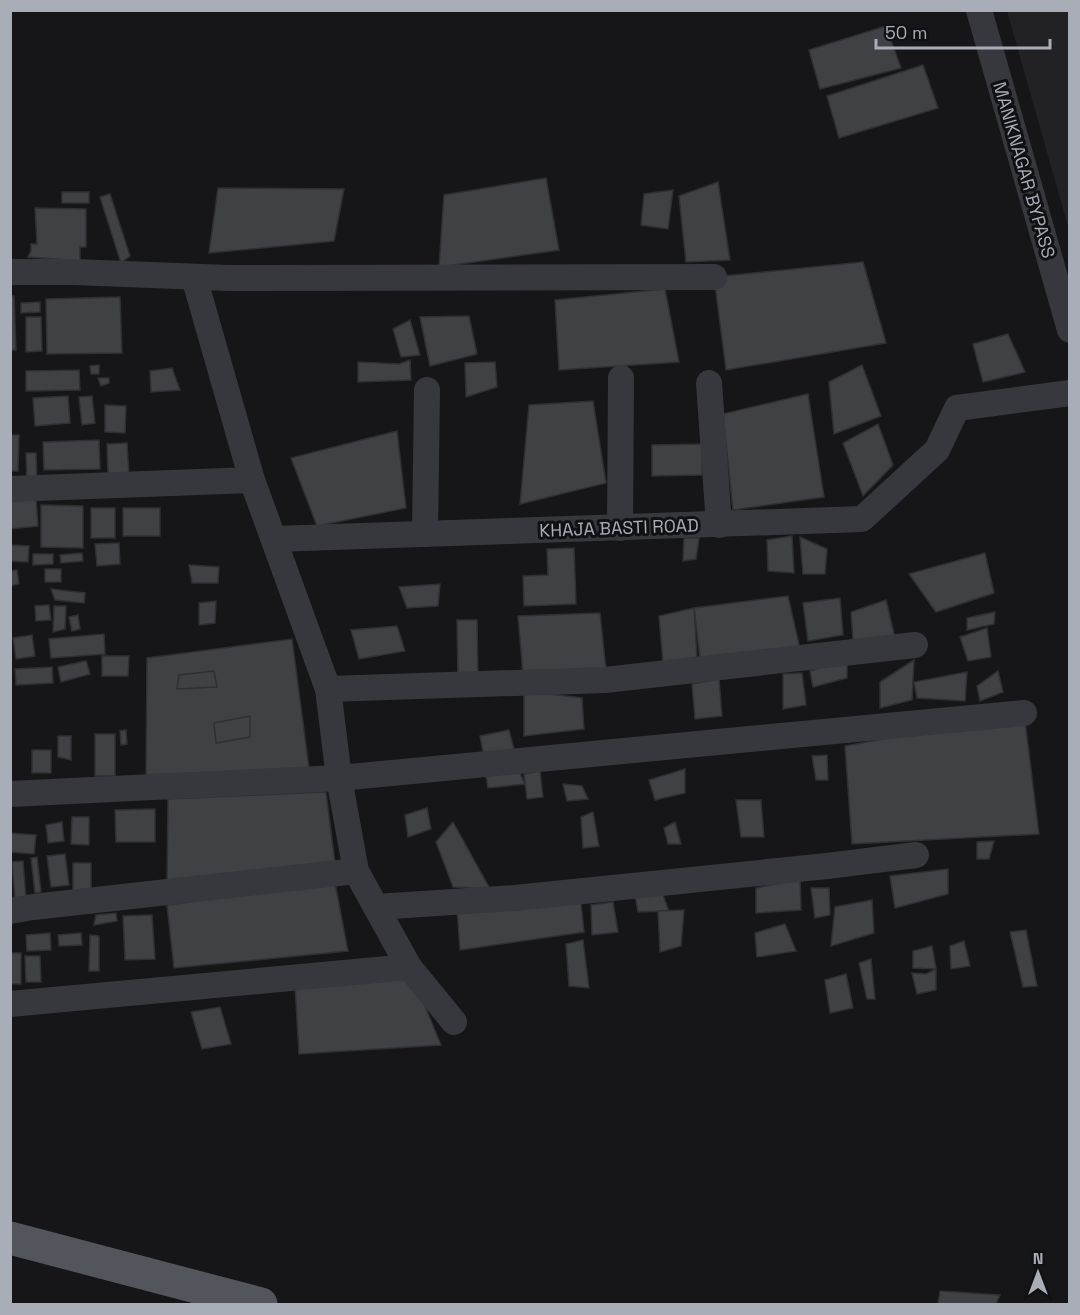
<svg xmlns="http://www.w3.org/2000/svg" width="1080" height="1315" viewBox="0 0 1080 1315" font-family="'Space Grotesk',sans-serif">
<style>
.built{fill:#222225}
.building{fill:#404145;stroke:#303034;stroke-width:1.5}
.lines{fill:none;stroke-linecap:round;stroke-linejoin:round}
.minor{stroke:#37383d;stroke-width:26}
.primary{stroke:#53555c;stroke-width:33}
.labels{text-anchor:middle;stroke-width:6;stroke-linejoin:round;paint-order:stroke}
.street-label{font-size:18px;fill:#a8adb8;stroke:#111113}
</style>
<rect width="100%" height="100%" fill="#161618"/>
<polygon class="built" points="1007,11 1069,11 1069,230"/>
<g class="building">
<polygon points="886,26 901,68 820,89 809,50"/>
<polygon points="923,65 938,108 839,138 827,96"/>
<polygon points="546,178 559,250 439,267 444,195"/>
<polygon points="718,182 730,260 686,262 679,196"/>
<polygon points="218,188 344,189 334,241 209,253"/>
<polygon points="673,190 668,229 641,225 644,194"/>
<rect x="62" y="192" width="27" height="11"/>
<polygon points="110,194 130,256 121,263 100,197"/>
<polygon points="35,208 86,209 86,247 80,247 80,261 28,257 31,251 31,244 37,244"/>
<polygon points="863,262 886,343 726,370 714,277"/>
<polygon points="665,289 679,362 559,370 555,300"/>
<polygon points="10,296 14,296 16,350 10,350"/>
<polygon points="120,297 122,353 47,354 46,299"/>
<polygon points="40,302 40,312 21,313 21,303"/>
<polygon points="469,316 477,354 430,366 420,317"/>
<polygon points="26,317 41,317 42,351 26,352"/>
<polygon points="410,320 420,355 401,357 393,329"/>
<polygon points="1008,334 1025,372 983,382 973,344"/>
<polygon points="410,360 411,380 358,382 358,362 399,364"/>
<polygon points="495,362 497,387 466,397 465,363"/>
<polygon points="99,365 99,374 91,374 90,366"/>
<polygon points="862,365 881,416 834,434 829,382"/>
<polygon points="172,368 180,390 151,392 150,371"/>
<polygon points="79,370 80,390 26,391 26,371"/>
<polygon points="98,378 109,378 109,383 101,386"/>
<polygon points="808,394 824,497 733,510 723,414"/>
<polygon points="68,396 70,423 35,426 33,398"/>
<polygon points="92,396 95,423 82,425 79,397"/>
<polygon points="593,401 606,483 520,504 529,405"/>
<polygon points="105,405 126,406 125,433 105,432"/>
<polygon points="878,424 893,465 863,496 843,443"/>
<polygon points="397,431 406,508 317,526 291,458"/>
<polygon points="10,435 19,435 18,471 10,471"/>
<polygon points="99,440 100,469 44,470 43,442"/>
<polygon points="127,443 129,476 108,476 107,444"/>
<polygon points="702,444 702,475 652,476 652,445"/>
<polygon points="26,453 36,453 37,483 27,483"/>
<polygon points="36,499 38,526 10,529 10,501"/>
<polygon points="41,505 83,506 83,548 41,547"/>
<rect x="91" y="508" width="24" height="30"/>
<rect x="123" y="508" width="37" height="28"/>
<polygon points="792,536 794,573 768,571 767,540"/>
<polygon points="800,537 827,549 825,574 803,574"/>
<polygon points="684,538 699,538 696,559 683,561"/>
<polygon points="119,543 120,564 97,566 95,544"/>
<polygon points="10,545 29,546 28,562 10,561"/>
<polygon points="574,548 576,604 524,606 523,576 548,575 547,549"/>
<polygon points="82,553 83,561 61,563 60,555"/>
<polygon points="985,553 994,593 936,612 909,574"/>
<polygon points="33,554 53,554 53,564 33,565"/>
<polygon points="189,565 219,567 218,583 192,583"/>
<rect x="45" y="569" width="16" height="13"/>
<polygon points="17,570 19,584 10,586 10,571"/>
<polygon points="440,584 438,606 407,608 399,587"/>
<polygon points="51,589 85,593 84,603 55,600"/>
<polygon points="788,596 800,649 700,658 694,608"/>
<polygon points="840,598 843,635 808,641 803,603"/>
<polygon points="886,600 895,638 853,641 851,612"/>
<polygon points="216,601 215,623 199,625 199,603"/>
<polygon points="49,605 51,620 36,621 35,606"/>
<polygon points="54,606 66,606 65,629 53,632"/>
<polygon points="694,608 697,658 663,663 659,616"/>
<polygon points="995,612 994,624 967,630 967,618"/>
<polygon points="600,613 606,670 523,675 518,616"/>
<polygon points="78,615 80,629 72,631 69,617"/>
<polygon points="457,620 477,620 478,676 458,680"/>
<polygon points="397,626 405,651 359,659 351,630"/>
<polygon points="987,628 991,657 968,661 960,637"/>
<polygon points="104,634 105,654 51,658 49,639"/>
<polygon points="32,635 35,656 16,659 13,638"/>
<polygon points="292,639 309,768 146,775 147,658"/>
<polygon points="102,656 129,656 128,676 102,676"/>
<polygon points="847,660 847,678 813,687 810,671"/>
<polygon points="914,660 912,700 880,708 880,682"/>
<polygon points="86,661 90,674 61,682 58,667"/>
<polygon points="52,667 53,683 16,685 15,669"/>
<polygon points="214,671 217,687 177,689 179,675"/>
<polygon points="998,671 1003,692 980,701 977,686"/>
<polygon points="967,672 965,701 917,698 914,682"/>
<polygon points="802,673 806,705 783,709 783,674"/>
<polygon points="719,679 722,716 695,719 692,684"/>
<polygon points="524,691 582,698 584,729 524,736"/>
<polygon points="1024,713 1039,834 852,844 845,746"/>
<polygon points="250,716 250,737 216,743 214,723"/>
<polygon points="126,730 127,744 121,745 120,731"/>
<polygon points="509,730 514,749 484,757 480,736"/>
<rect x="95" y="734" width="20" height="42"/>
<polygon points="58,736 71,736 71,760 58,757"/>
<rect x="32" y="750" width="19" height="23"/>
<polygon points="827,755 828,780 816,780 812,756"/>
<polygon points="517,767 525,784 488,788 485,770"/>
<polygon points="685,769 685,793 655,800 649,780"/>
<polygon points="540,771 543,797 527,799 524,774"/>
<polygon points="563,784 582,786 588,799 567,801"/>
<polygon points="326,792 335,863 167,884 168,799"/>
<polygon points="736,800 761,800 764,837 741,837"/>
<polygon points="427,808 431,829 408,837 405,815"/>
<polygon points="155,809 155,842 116,842 115,810"/>
<polygon points="593,812 599,846 583,848 581,817"/>
<polygon points="72,817 89,817 89,845 71,844"/>
<polygon points="62,822 64,841 48,843 46,825"/>
<polygon points="453,822 490,889 453,887 436,842"/>
<polygon points="675,822 681,844 668,844 664,828"/>
<polygon points="10,833 36,835 34,854 10,852"/>
<polygon points="994,841 989,859 977,859 977,842"/>
<polygon points="65,854 69,885 51,887 47,856"/>
<polygon points="37,857 41,892 35,893 31,858"/>
<polygon points="23,861 26,899 15,900 12,862"/>
<rect x="73" y="863" width="18" height="34"/>
<polygon points="948,869 948,894 895,908 890,876"/>
<polygon points="800,879 801,910 756,913 756,888"/>
<polygon points="335,883 348,951 174,968 167,905"/>
<polygon points="658,883 669,911 638,912 635,895"/>
<polygon points="811,888 829,888 830,915 815,918"/>
<polygon points="580,894 584,932 460,950 457,909"/>
<polygon points="872,900 874,933 831,946 835,907"/>
<polygon points="613,902 618,932 592,935 591,905"/>
<polygon points="684,910 681,946 660,952 658,911"/>
<polygon points="116,913 117,921 94,925 96,915"/>
<polygon points="152,915 155,959 125,960 123,916"/>
<polygon points="785,924 796,951 757,957 755,933"/>
<polygon points="1026,930 1037,986 1023,987 1010,932"/>
<polygon points="50,933 51,950 27,951 26,935"/>
<polygon points="81,933 82,945 59,946 58,935"/>
<polygon points="90,935 99,936 99,971 89,971"/>
<polygon points="583,940 589,988 569,986 566,944"/>
<polygon points="964,941 970,966 951,969 950,946"/>
<polygon points="932,946 936,969 913,968 913,951"/>
<rect x="10" y="953" width="11" height="31"/>
<polygon points="25,956 40,956 41,982 26,982"/>
<polygon points="871,959 875,999 867,999 859,963"/>
<polygon points="409,967 441,1045 299,1054 295,985"/>
<polygon points="936,969 936,990 917,994 912,973 926,974"/>
<polygon points="846,974 853,1008 830,1013 825,980"/>
<polygon points="220,1007 231,1044 202,1049 191,1012"/>
<polygon points="940,1291 1000,1295 996,1304 938,1304"/>
</g>
<g class="lines">
<g class="minor">
<polyline points="979,10 1070,330"/>
<polyline points="10,272 74,272 228,278 714,277"/>
<polyline points="194,277 252,480 328,689 339,778 356,871 409,967 454,1022"/>
<polyline points="709,383 719,525"/>
<polyline points="10,489 252,480"/>
<polyline points="620,528 621,378"/>
<polyline points="425,534 427,390"/>
<polyline points="274,539 862,519 937,450 957,408 1070,393"/>
<polyline points="328,689 605,680 915,645"/>
<polyline points="10,794 339,778 1024,713"/>
<polyline points="376,907 515,898 827,866 916,855"/>
<polyline points="10,911 33,907 356,871"/>
<polyline points="10,1004 409,967"/>
</g>
<polyline class="primary" points="10,1238 261,1304"/>
</g>
<g class="labels">
<g class="street-label">
<text transform="translate(1024 170) rotate(74)" y="6">MANIKNAGAR BYPASS</text>
<text transform="translate(619 528) rotate(-2)" y="6">KHAJA BASTI ROAD</text>
</g>
</g>
<rect width="1080" height="1315" fill="none" stroke="#a8adb8" stroke-width="24"/>
<g transform="translate(1038 1273)" stroke="#111113" stroke-width="4.5" paint-order="stroke">
<path d="M0-4.5L10 22L0 15L-10 22Z" fill="#a8adb8"/>
<text y="-9" font-size="16" font-weight="bold" text-anchor="middle" fill="#a8adb8">N</text>
</g>
<path d="M876 39v9h174v-9" fill="none" stroke="#a8adb8" stroke-width="3"/>
<text x="885" y="39" font-size="18" fill="#a8adb8" stroke="#111113" stroke-width="4.5" paint-order="stroke">50 m</text>
</svg>
